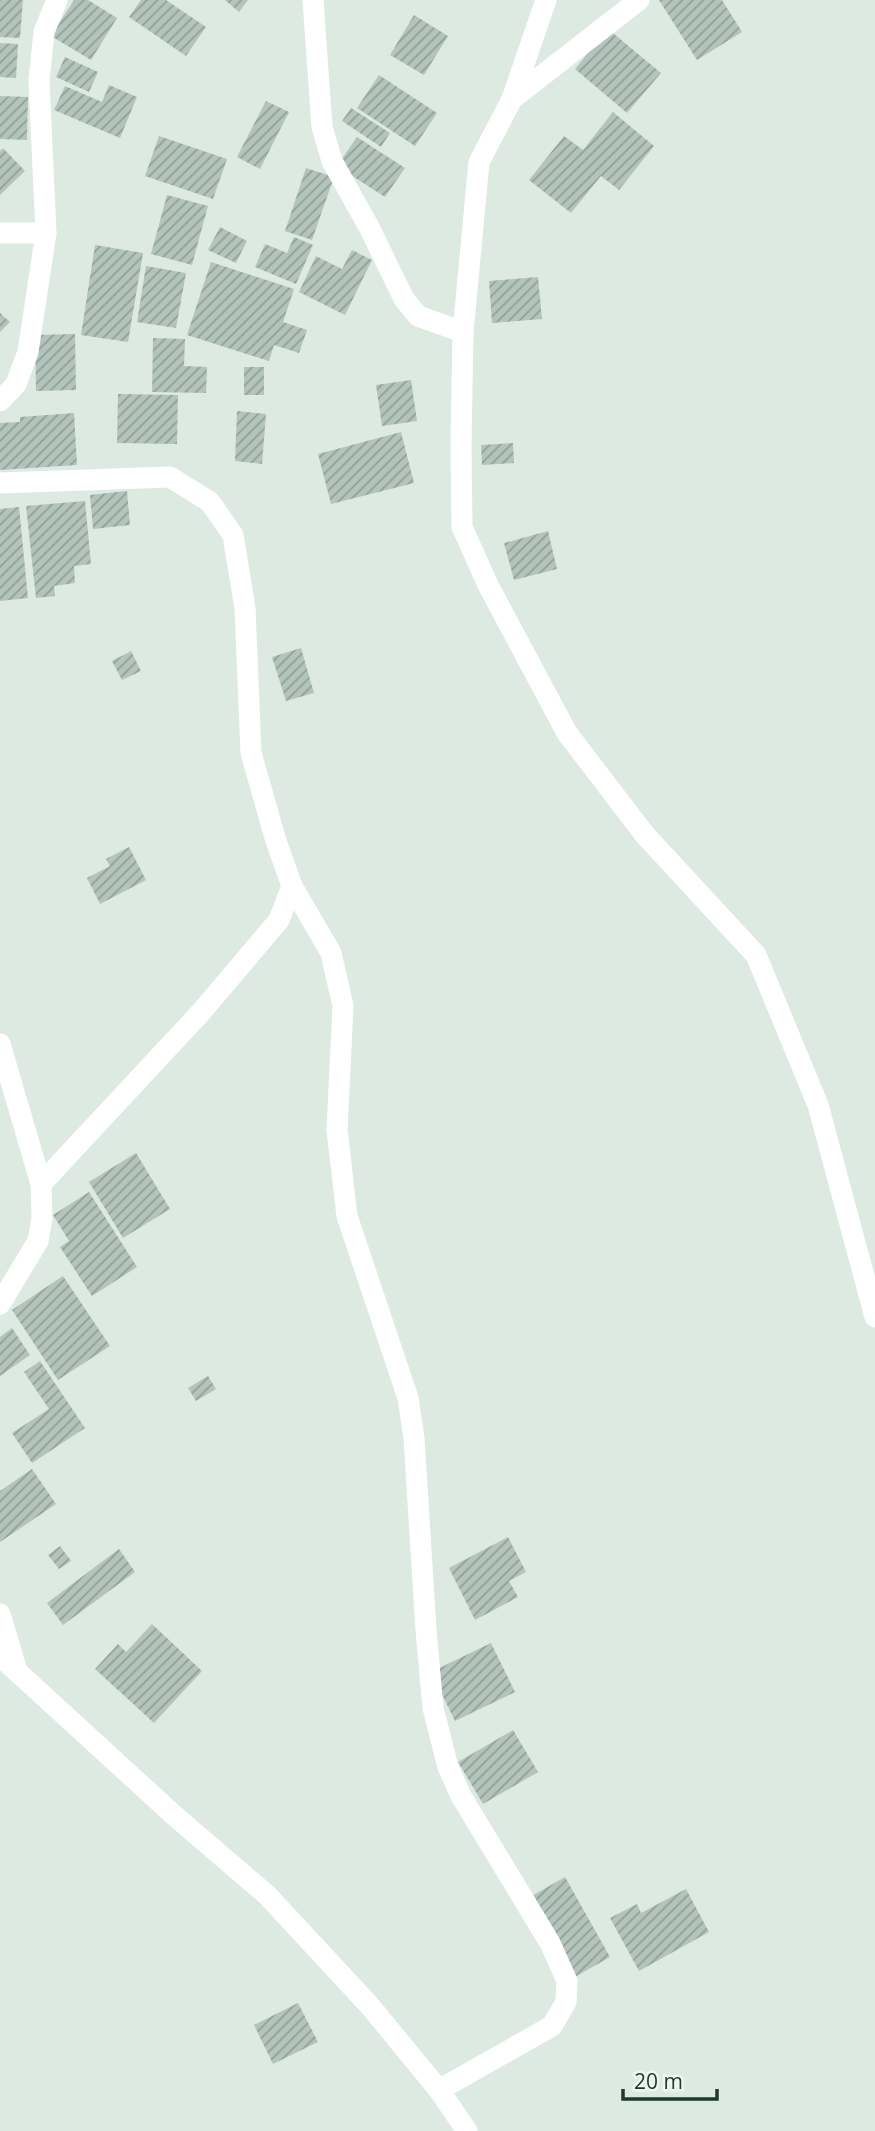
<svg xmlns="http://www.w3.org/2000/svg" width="875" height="2131" viewBox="0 0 875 2131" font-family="'Open Sans',sans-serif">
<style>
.building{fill:url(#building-hatch)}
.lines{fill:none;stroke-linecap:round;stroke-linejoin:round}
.minor{stroke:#fff;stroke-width:21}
</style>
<defs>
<pattern id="building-hatch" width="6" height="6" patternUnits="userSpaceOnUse" patternTransform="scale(1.75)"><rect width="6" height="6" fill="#b2c4bb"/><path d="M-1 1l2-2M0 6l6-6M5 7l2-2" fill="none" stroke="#90a098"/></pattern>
</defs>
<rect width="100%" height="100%" fill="#ddeae2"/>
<g class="building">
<polygon points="0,0 23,0 20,38 0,37"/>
<polygon points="74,0 88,0 117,18 91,60 51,36"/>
<polygon points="141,0 166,0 206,27 186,56 129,17"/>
<polygon points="225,0 248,0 239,12"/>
<polygon points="659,0 722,0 742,32 697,60"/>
<polygon points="414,15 448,36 424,75 390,55"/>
<polygon points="608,29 661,73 627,113 575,69"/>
<polygon points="0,43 18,44 16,78 0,77"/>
<polygon points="65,57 98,72 89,92 56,77"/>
<polygon points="379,75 437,113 415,146 357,108"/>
<polygon points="109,85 137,97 120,138 54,110 65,86 102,102"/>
<polygon points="0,96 28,97 27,140 0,139"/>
<polygon points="266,101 289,112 260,169 237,157"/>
<polygon points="351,108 390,133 381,147 342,121"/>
<polygon points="613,112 654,146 619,190 601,176 571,213 529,180 564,136 583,150"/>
<polygon points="159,136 227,159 213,199 145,176"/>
<polygon points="357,137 405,168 385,197 337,166"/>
<polygon points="3,148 25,171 0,195 0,151"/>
<polygon points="306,168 334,177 312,240 285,231"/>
<polygon points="167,195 208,206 192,265 151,254"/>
<polygon points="220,227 247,241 236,263 208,250"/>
<polygon points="294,237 313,245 296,284 255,267 265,244 287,253"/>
<polygon points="95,245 143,253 128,342 81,335"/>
<polygon points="352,250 372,260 345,315 299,292 316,256 342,269"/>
<polygon points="211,262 294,289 283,322 307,330 299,353 274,345 269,361 187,335"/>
<polygon points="146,266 186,273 176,328 137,322"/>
<polygon points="538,277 542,319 492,323 489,281"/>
<polygon points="0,313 10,322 0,332"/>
<polygon points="75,334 76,390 36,391 35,335"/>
<polygon points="153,338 185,339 184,366 207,367 206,393 152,392"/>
<rect x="244" y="367" width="20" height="28"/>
<polygon points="411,380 417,421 382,426 376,385"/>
<polygon points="118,394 178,395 177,444 117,443"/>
<polygon points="237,411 266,414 262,464 235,461"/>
<polygon points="74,413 77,465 0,470 0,423 20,422 20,417"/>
<polygon points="401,432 414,483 331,504 318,454"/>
<polygon points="513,443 514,463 482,465 481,445"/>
<polygon points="127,491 130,525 93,529 90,495"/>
<polygon points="85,501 91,564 74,566 75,583 54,586 55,596 36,598 26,506"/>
<polygon points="19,507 28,598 0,601 0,509"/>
<polygon points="548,531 557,569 514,580 504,543"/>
<polygon points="301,648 314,693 286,701 272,657"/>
<polygon points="131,651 141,671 122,680 112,661"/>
<polygon points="129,847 146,880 100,904 87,878 110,866 106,859"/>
<polygon points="136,1153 170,1209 123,1238 89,1182"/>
<polygon points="89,1192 137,1267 92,1296 60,1247 69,1241 53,1215"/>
<polygon points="63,1276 110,1346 58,1380 12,1310"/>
<polygon points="12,1328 30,1355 0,1376 0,1337"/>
<polygon points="40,1361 85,1428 32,1463 12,1433 49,1409 24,1372"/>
<polygon points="208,1376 216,1389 196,1401 188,1388"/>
<polygon points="32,1469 56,1504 0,1542 0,1491"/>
<polygon points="508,1537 526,1572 509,1581 518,1597 475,1620 449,1568"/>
<polygon points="60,1546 71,1561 59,1569 48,1555"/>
<polygon points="119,1549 135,1572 63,1625 47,1603"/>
<polygon points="152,1624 202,1671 154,1723 95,1669 118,1644 126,1652"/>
<polygon points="491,1643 515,1692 455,1721 431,1672"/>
<polygon points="513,1730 538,1772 483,1804 458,1762"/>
<polygon points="565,1877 610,1957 575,1977 530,1897"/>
<polygon points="686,1889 709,1932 639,1971 610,1918 637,1904 641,1913"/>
<polygon points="298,2003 318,2042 273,2064 254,2025"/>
</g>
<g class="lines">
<g class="minor">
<polyline points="313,0 322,127 332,161 369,227 404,299 418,316 463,332"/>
<polyline points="639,0 512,99 479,162 463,332 461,445 462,527 488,585 567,733 645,835 756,955 818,1105 875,1317"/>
<polyline points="512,99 546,0"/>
<polyline points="0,233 46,233"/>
<polyline points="0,401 16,384 28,352 46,233 39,81 44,32 57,0"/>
<polyline points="0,483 170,477 210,502 233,535 245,608 251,753 276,841 292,886 279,920 202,1011 41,1184"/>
<polyline points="292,886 331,953 343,1006 337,1130 347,1216 408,1398 414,1438 426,1630 433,1708 448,1767 461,1796 550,1943 567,1981 566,2002 552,2026 439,2090"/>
<polyline points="0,1044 41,1184 42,1218 38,1241 0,1304"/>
<polyline points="0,1614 17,1671"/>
<polyline points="0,1656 176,1817 267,1895 370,2006 439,2090 467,2131"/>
</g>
</g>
<path d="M623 2089v10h94v-10" fill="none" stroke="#1e392f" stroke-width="3.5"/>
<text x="634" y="2089" font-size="21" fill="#1e392f" stroke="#edf6f0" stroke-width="5" paint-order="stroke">20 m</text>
</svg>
